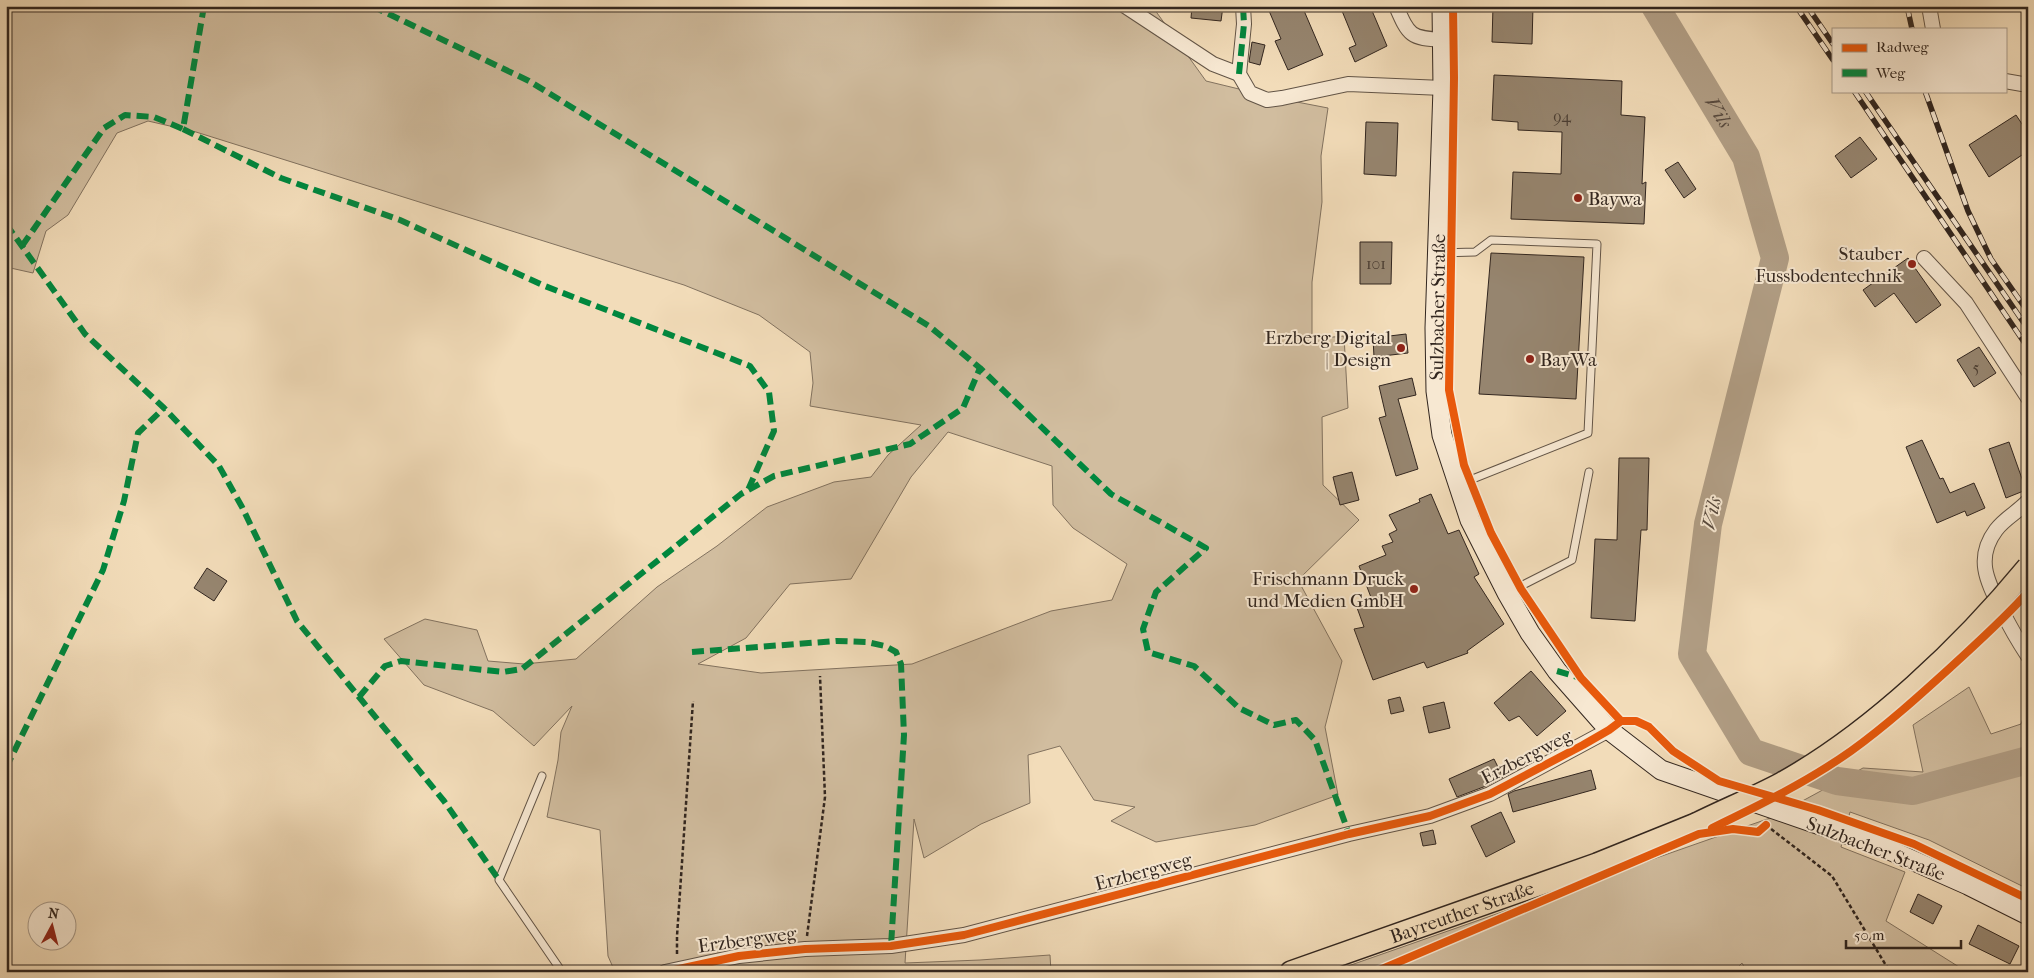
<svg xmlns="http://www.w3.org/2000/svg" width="2034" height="978" viewBox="0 0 2034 978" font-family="'IM FELL French Canon',serif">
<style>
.green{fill:#d1bd9f;stroke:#82725f;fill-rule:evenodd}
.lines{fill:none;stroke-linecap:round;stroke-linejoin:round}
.river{stroke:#b19e85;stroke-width:28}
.building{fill:#96856f;stroke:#32261f}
.service-casing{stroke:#625446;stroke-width:9}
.minor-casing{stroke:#625446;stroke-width:16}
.secondary-casing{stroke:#32261f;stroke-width:21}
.primary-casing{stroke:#32261f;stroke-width:24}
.path{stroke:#32261f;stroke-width:2.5;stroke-dasharray:4 2.5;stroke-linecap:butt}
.service{stroke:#f7e8d2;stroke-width:7}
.minor{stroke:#f7e8d2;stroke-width:14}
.secondary{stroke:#f7e8d2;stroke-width:19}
.primary{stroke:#f2dcb9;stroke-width:21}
.rail-casing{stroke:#32261f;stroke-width:5.5}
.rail{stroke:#f7e8d2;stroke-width:4;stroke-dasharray:11;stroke-linecap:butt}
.primary-bridge-casing{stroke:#32261f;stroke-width:24;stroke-linecap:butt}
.primary-bridge{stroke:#f2dcb9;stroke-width:21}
.quiet{stroke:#00873e;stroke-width:6;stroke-dasharray:12 6;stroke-linecap:butt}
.cycleway-casing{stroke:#f7e8d2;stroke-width:11}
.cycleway{stroke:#e8590c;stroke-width:8}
.poi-dot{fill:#8f2418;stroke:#f7e8d2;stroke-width:2}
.labels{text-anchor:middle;stroke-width:4;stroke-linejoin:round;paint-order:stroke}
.number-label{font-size:16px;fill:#4b3e33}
.poi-label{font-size:19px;fill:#32261f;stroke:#f7e8d2;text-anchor:end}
.street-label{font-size:19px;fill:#32261f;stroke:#f7e8d2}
.water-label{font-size:20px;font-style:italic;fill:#584a3e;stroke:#f7e8d2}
</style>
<rect width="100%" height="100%" fill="#f2dcb9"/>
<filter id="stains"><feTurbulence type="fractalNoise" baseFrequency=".004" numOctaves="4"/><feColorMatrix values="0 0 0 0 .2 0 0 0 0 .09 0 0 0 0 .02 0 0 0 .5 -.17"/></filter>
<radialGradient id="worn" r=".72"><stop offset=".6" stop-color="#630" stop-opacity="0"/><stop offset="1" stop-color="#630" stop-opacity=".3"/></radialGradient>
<g class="green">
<path d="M6,6h1146l54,75 70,17 52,10 -7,48 1,46 -10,80v57l32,-3 4,72 -26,9 1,68 36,35 -61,60 44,81 -17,66 13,68 -83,30 -99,17 -45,-21 24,-14 -41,-7 -34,-54 -32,9 2,48 -49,21 -57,34 -10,-39 -9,144 75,-3 70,-5 1,17h-436l-7,-16 -8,-126 -53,-13 11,-57 3,-28 11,-26 -38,40 -41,-35 -69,-26 -40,-46 41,-20 52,11 11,31 36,3 52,-5 81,-72 60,-41 50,-39 67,-25 37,-5 17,-22 33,-30 -111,-19 3,-23 -3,-31 -51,-37 -75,-30 -488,-153 -48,-11 -31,12 -49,82 -22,16 -13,42 -27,-6zM948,432l104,34 1,39 20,23 54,36 -15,36 -61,11 -139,53 -151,9 -63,-9 48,-26 44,-54 61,-5 60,-102z"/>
<polygon points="1969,687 1991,734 2021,724 2028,703 2028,889 1929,840 1850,812 1841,847 1905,872 1886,921 1967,972 1747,972 1742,963 1733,972 1331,972 1773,817 1863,768 1923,772 1913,725"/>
</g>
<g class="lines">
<path class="river" id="s1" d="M1655,6l91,151 29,101 -67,266 -16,130 59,98 86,29 76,10 115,-31"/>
</g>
<g class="building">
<polygon points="1192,6 1223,6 1221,21 1191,18"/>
<polygon points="1267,6 1302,6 1323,55 1288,70 1275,41 1281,39"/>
<polygon points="1340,6 1370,6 1387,46 1355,62 1349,48 1356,45"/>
<polygon points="1493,6 1533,6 1532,44 1492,42"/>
<polygon points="1252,42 1265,45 1260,65 1249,62"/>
<polygon points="1494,75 1622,81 1621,115 1645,117 1642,184 1646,182 1644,224 1511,219 1513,172 1561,174 1562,132 1518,130 1518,122 1492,120"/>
<polygon points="2016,115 2028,133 2028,151 1989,177 1969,145"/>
<polygon points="1366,122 1398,123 1396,176 1364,174"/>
<polygon points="1860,137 1877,159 1851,178 1835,156"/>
<polygon points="1678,162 1696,189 1684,198 1665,170"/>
<polygon points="1360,242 1392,242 1391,284 1360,284"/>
<polygon points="1491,253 1584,257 1576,399 1479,394"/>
<polygon points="1908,258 1941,305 1916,323 1894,293 1875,307 1863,290"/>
<polygon points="1406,334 1408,353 1374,357 1373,338"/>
<polygon points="1979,347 1996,373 1974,387 1957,360"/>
<polygon points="1412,378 1416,395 1398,399 1418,469 1396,476 1379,418 1386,416 1379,386"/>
<polygon points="1922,440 1940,479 1943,478 1950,493 1974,483 1985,508 1967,516 1965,511 1937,523 1906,447"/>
<polygon points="2009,442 2026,490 2006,498 1989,449"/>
<polygon points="1619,458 1649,458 1647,530 1641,530 1635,621 1591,618 1595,539 1617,540"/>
<polygon points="1352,472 1359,500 1340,505 1333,477"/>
<polygon points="1431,494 1448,534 1459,530 1479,574 1474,577 1504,624 1467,651 1468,653 1427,668 1424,662 1373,680 1354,629 1364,627 1356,605 1372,600 1359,566 1386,555 1382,546 1393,542 1389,534 1397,530 1389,515 1420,502 1419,499"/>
<polygon points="207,568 227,581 214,601 194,588"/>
<polygon points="1531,671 1566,711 1537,736 1519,716 1509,721 1494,703"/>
<polygon points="1400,697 1404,711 1391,714 1388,700"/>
<polygon points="1444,702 1450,728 1429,733 1423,707"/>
<polygon points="1494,759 1503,777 1486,786 1457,797 1449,779"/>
<polygon points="1591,770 1596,789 1513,812 1508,794 1514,791"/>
<polygon points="1501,812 1515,842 1486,857 1471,826"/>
<polygon points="1433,830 1436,844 1423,846 1420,833"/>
<polygon points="1918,894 1942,906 1933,924 1910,912"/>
<polygon points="1978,925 2019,946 2010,964 1969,944"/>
</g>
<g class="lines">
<defs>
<g id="service">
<polyline points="1439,253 1475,252 1491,240 1597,244 1588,433 1460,484"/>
<polyline points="1507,593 1572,560 1589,472"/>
<polyline points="542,776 499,880 562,972"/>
</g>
<g id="minor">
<polyline points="1125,6 1213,64 1239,74"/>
<polyline points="1243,6 1244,24 1239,74 1250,93 1267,100 1282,98 1348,84 1443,88"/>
<path d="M1396,6c13,30 14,32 47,34"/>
<polyline points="1929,6 1933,29"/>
<polyline points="2005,81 2028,85"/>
<polyline points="1924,258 1966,303 2028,398"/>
<path d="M2028,501c-10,11 -23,17 -32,29 -21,28 -9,51 5,79 8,16 17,32 27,47"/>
<polyline points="665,972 739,956 805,949 891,946 964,935 1349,834 1430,816 1490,794 1609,730"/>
</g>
<polyline id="secondary" points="1442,6 1443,88 1435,328 1436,391 1442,435 1470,520 1507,593 1530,633 1557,671 1609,730 1661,770 1878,845 1968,885 2028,915"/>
<g id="primary">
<path id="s2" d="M1291,972l306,-108 99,-40"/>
</g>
</defs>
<use href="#service" class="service-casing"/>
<use href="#minor" class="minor-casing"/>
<use href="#secondary" class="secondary-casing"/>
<use href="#primary" class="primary-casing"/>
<g class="path">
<polyline points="1766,825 1832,876 1890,972"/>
<polyline points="807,936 825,797 820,676"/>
<polyline points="677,954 677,936 693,701"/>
</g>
<use href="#service" class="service"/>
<use href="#minor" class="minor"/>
<use href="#secondary" class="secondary"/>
<use href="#primary" class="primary"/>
<defs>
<g id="rail">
<polyline points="1796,6 1833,60"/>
<polyline points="1807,6 1833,44"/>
<polyline points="1907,6 1912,29"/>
<polyline points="1854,91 2028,348"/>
<polyline points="1865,91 2028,329"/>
<polyline points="1925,91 1968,211 1991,259 2028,312"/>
</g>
</defs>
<use href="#rail" class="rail-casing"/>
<use href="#rail" class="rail"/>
<defs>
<path id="primary-bridge" d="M1696,824c28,-14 58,-26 86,-41 90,-50 181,-137 246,-216"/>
</defs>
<use href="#primary-bridge" class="primary-bridge-casing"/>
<use href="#primary-bridge" class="primary-bridge"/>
<g class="quiet">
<polyline points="372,6 529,81 929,326 980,368 1111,494 1206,548 1156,592 1143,629 1148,652 1194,666 1239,708 1274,725 1296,720 1315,740 1349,834"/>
<polyline points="1239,74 1244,24 1243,6"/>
<polyline points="183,129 281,178 400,220 545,286 750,366 769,392 774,431 748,490"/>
<polyline points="6,224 85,334 164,408 219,466 242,507 297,621 444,801 499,880"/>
<polyline points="22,246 104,128 125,115 154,117 183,129 204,6"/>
<polyline points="692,652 836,641 867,642 885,646 896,652 901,664 904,735 891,946"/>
<polyline points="1557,671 1581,678"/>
<polyline points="359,697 385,666 401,661 503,672 522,669 741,494 774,476 910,444 963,408 980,368"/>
<polyline points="6,768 103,570 124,501 138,433 164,408"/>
</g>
<defs>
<g id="cycleway">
<polyline points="1453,6 1454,78 1449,390 1464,465 1491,533 1521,589 1581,678 1621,721"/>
<path d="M1712,828c48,-23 95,-46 139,-77 36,-26 69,-56 101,-85 26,-24 53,-48 76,-74"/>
<polyline points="665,972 739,956 805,949 891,946 964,935 1349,834 1430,816 1490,794 1583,745 1609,730 1621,721 1636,721 1649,727 1673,751 1719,781 1818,810 1914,844 2028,899"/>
<polyline points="1375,972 1699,834 1733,829 1758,832 1766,825"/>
</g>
</defs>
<use href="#cycleway" class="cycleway-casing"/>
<use href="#cycleway" class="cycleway"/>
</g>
<g class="poi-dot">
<circle cx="1578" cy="198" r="5"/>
<circle cx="1912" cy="264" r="5"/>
<circle cx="1401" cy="348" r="5"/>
<circle cx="1530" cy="359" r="5"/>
<circle cx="1414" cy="589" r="5"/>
</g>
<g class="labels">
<g class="number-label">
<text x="1562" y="122">94</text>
<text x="1376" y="269">101</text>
<text x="1976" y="373">5</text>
</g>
<g class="poi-label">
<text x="1588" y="205" text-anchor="start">Baywa</text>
<text x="1902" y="260">Stauber<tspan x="1902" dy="22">Fussbodentechnik</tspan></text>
<text x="1391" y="344">Erzberg Digital<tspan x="1391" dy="22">| Design</tspan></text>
<text x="1540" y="366" text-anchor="start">BayWa</text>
<text x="1404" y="585">Frischmann Druck<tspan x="1404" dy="22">und Medien GmbH</tspan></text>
</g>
<g class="street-label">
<text transform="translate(1437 307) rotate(-89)" y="7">Sulzbacher Straße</text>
<text transform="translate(1526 756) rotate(-27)" y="7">Erzbergweg</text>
<text transform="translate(1876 848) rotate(21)" y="7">Sulzbacher Straße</text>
<text transform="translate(1143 871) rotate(-15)" y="7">Erzbergweg</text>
<text dy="7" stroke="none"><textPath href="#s2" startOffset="181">Bayreuther Straße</textPath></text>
<text transform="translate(747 939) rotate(-8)" y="7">Erzbergweg</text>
</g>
<g class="water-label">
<text dy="7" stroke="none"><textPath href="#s1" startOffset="124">Vils</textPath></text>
<text transform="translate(1711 513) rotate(-78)" y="7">Vils</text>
</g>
</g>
<rect width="2034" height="978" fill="none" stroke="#f2dcb9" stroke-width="25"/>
<rect x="8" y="8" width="2019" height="963" fill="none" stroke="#32261f" stroke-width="2.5"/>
<rect x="12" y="12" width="2009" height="953" fill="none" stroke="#32261f"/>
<rect x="1832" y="28" width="175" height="65" fill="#f7e8d2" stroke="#a89a8a"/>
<rect x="1842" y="44" width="25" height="8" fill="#e8590c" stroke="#a89a8a"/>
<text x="1876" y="52" font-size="15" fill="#32261f">Radweg</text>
<rect x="1842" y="69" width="25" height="8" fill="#00873e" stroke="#a89a8a"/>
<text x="1876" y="78" font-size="15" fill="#32261f">Weg</text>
<g transform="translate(52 926) rotate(7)"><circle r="24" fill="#f7e8d2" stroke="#a89a8a"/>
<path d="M0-4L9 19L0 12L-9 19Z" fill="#8f2418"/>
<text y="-8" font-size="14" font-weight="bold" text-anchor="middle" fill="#32261f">N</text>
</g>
<path d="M1846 940v8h115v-8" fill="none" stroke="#32261f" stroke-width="2.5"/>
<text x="1854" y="940" font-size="15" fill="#32261f" stroke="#f7e8d2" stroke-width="4" paint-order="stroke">50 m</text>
<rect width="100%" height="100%" filter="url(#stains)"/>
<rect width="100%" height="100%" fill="url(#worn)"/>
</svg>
